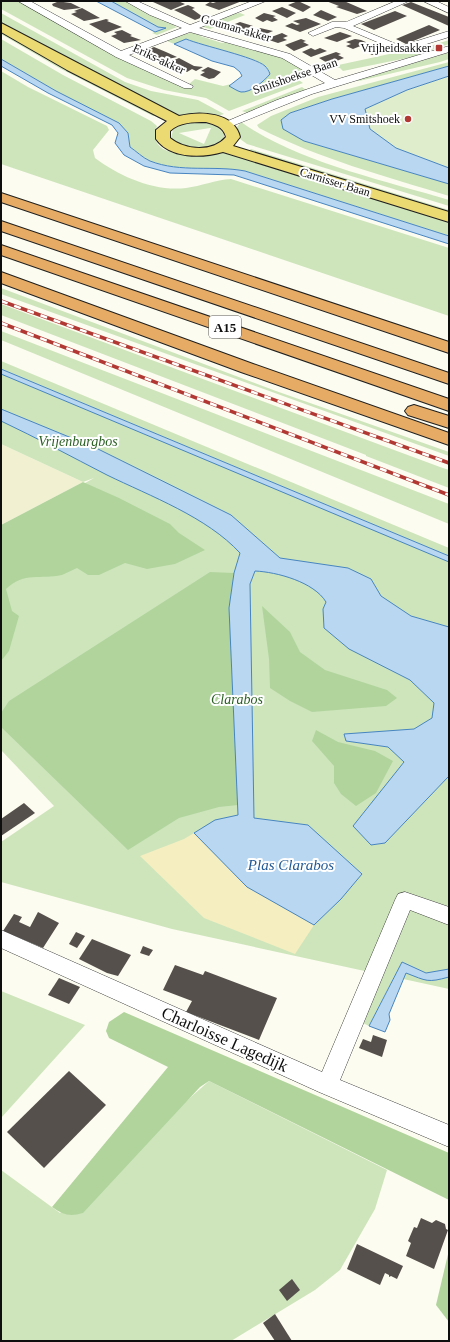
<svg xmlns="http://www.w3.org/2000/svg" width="450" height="1342" viewBox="0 0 450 1342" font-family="'Times New Roman',serif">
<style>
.farmland{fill:#f1f1d2}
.green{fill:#cee5bc;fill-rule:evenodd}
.forest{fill:#b1d49d}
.sand{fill:#f5eec0}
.pitch{fill:#dfedcd}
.water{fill:#b9d7f0;stroke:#4785c0}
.building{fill:#55504b}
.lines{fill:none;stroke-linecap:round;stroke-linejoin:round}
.minor-casing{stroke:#414141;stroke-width:1}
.major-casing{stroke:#1f1f1f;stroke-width:2}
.highway-casing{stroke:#1f1f1f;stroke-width:2}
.minor{fill:#fff;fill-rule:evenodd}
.major{fill:#ebd972;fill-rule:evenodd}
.highway{fill:#e6ab65;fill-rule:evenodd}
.rail-casing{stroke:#b13833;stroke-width:3.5}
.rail{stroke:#fff;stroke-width:2.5;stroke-dasharray:7;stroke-linecap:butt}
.poi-dot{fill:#b13833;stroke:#fff;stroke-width:1.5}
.labels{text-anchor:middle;stroke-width:4;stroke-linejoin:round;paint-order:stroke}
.far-street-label{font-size:12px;fill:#0e0e0e;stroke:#fff}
.far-poi-label{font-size:12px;fill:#0e0e0e;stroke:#fff;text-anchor:end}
.shield{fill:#fff;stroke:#565656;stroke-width:1}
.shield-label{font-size:13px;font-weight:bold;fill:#0e0e0e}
.park-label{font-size:14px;font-style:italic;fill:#2b5f24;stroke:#fff}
.water-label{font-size:15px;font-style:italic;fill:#225894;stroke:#fff}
.near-street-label{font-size:17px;fill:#0e0e0e;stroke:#fff}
</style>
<rect width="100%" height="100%" fill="#fdfcf0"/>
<polygon class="farmland" points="1,444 83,482 1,525"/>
<g class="green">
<path d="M1,1h18l167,87 6,-2 -3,-2 6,-5 28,7 8,-2 -2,2c17,9 29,2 41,-12 -1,-2 -3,-6 -5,-8 -10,-9 -62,-20 -79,-27l-12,5 -7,-3c11,-5 22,-11 34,-6l-1,1 22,7 3,-1 46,10 33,15 -8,11 7,5 -74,28 -23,-13 -42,-8 -37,-12 -126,-69z"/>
<polygon points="111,1 126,1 176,24 174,26 177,27 157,35 152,33 165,28 158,27"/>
<path d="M1,13l124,69 26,9 47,9 26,14c-15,6 -35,3 -50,0l-173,-91z"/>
<polygon points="240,13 245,15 210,29 200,26 231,14"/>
<polygon points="1,29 158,114 153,116 61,69 1,34"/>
<path d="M1,39l62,36 88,46 6,5c-13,36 46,29 66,27 5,-1 10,1 15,1l211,66v16l-204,-65c-32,-6 -64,2 -95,-10 -7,-3 -14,-10 -20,-14l-2,-14 -127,-74z"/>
<polygon points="449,40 449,44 412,57 343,71 340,68 329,67 408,50 414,51"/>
<polygon points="449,52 449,59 440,62 359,81 355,79"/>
<path d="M449,62v4l-117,33 -42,14 14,28 145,43v12c-65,-20 -129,-37 -190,-68l-2,-3 14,-9 47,-19z"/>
<path d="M1,71l27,16 79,39 2,4 -16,20 2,8c24,18 59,34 91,30 15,-2 29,-8 45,-9l218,69v68l-448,-152z"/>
<polygon points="302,87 306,90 247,113 242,111"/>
<path d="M202,122l15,4 7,8v4c-12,13 -41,14 -53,0l2,-8c9,-7 18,-8 29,-8zM211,128l-7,16 -25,-11 31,-5z"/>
<path d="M241,122c57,40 142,58 208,78v6l-202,-62 -7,-5 -3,-12z"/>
<polygon points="251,149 449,210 449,215 246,152"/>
<polygon points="1,288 276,391 449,452 449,456 1,294"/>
<polygon points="1,304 440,467 449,470 449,488 366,456 366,455 1,315"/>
<polygon points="1,331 449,504 449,524 1,340"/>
<polygon points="1,361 449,548 449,556 1,369"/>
<polygon points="1,372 161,441 163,440 449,557 449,989 394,977 369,1026 363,1023 383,975 172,929 1,882 1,842 54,806 1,750 1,530 94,478 83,482 1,444"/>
<polygon points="1,991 85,1025 1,1118"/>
<polygon points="209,1081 387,1170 375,1209 340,1270 315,1290 231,1341 1,1341 1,1170 60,1213"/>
</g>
<g class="forest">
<path d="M83,482l36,16 51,26 9,9 26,17 -30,14 -28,5 -22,-6 -26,12h-11l-11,-7c-5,2 -10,5 -15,7 -22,5 -37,-4 -56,14l6,22 7,5 -10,35 -8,10v-136z"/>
<polygon points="210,572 234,573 229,608 238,805 219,807 179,818 128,850 1,727 1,713 9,701"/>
<polygon points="262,606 290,632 300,652 325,670 387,690 397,698 386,706 312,712 290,701 270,688 269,659"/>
<polygon points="316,730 338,742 375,751 393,761 376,793 356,806 341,794 334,783 334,766 312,741"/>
<path d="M124,1012l325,141v47l-240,-119 -9,6 -117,126c-13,4 -20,2 -31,-6l116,-140 -59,-29 -3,-7 3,-9z"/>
<polygon points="449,1250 449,1322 436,1305"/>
</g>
<polygon class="sand" points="194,833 247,887 314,925 295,954 204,918 140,856 184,839"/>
<polygon class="pitch" points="449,76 449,168 396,148 370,129 365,109 407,90"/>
<g class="water">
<polygon points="96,1 111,1 158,27 166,28 155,32"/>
<path d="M186,39c17,7 69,18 79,27 2,2 4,5 5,8 -6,7 -19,19 -29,18 -4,-1 -8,-4 -12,-6l13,-10 -2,-4 -6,-5 -22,-6 -38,-17z"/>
<path d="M1,59l55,32 63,32 9,10 2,14c6,4 13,11 20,14 31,12 63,4 95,10l204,65v8l-215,-69 -64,-2 -26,-7 -20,-11 -9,-12 3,-10 -6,-8 -64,-32 -47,-27z"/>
<polygon points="449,66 449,76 407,90 365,109 370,129 396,148 449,168 449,184 304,141 283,129 281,120 290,113 332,99"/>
<polygon points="1,369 449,556 449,562 1,374"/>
<path d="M1,409l95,39 135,67 49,43 68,10 23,11 10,17 30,20 38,11v149l-64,67 -14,2 -18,-19 51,-64 -16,-15 -42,-6 -2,-7 70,-5 18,-11 2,-15 -24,-23 -61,-31 -25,-21 -1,-19 3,-7c-12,-20 -49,-30 -71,-31l-5,13 4,234 54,7 54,49 -21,25 -27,26 -67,-38 -53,-54 21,-13 23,-5 -9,-207 5,-35 6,-20c-33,-36 -90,-57 -133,-78 -35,-18 -70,-37 -106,-54z"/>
<path d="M402,962l24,11 23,-4v8c-22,6 -22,4 -43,-4l-17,41 1,6 -5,12 -16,-6z"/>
</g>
<g class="building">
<polygon points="56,1 71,3 81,8 64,10 53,6 52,4 57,2"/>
<polygon points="155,1 178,1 185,4 171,10 153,2"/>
<polygon points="219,1 220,2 242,1 219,10 205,5 210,2 213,3"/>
<polygon points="298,1 311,7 303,12 288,5"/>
<polygon points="326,1 344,1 367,11 357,14 336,7 339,6"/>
<polygon points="411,2 449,17 449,26 402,5"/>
<polygon points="188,5 195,8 192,9 203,17 195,20 174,10"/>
<polygon points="282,7 296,13 287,18 272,11"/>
<polygon points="82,8 100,18 84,21 71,14 77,12 74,11"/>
<polygon points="321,10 337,17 328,21 313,15"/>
<polygon points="395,11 407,16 374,30 361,24"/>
<polygon points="264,13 276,16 273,17 278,20 272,22 267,20 263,22 255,18"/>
<polygon points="306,18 321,24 300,32 285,26 292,23 297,25 300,24 293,21"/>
<polygon points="106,19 109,20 107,21 122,27 105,33 89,24"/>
<polygon points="240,22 253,26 236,32 225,28"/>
<polygon points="429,25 440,30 406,44 396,39"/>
<polygon points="260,28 273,31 257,38 245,34"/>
<polygon points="122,30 132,35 130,36 141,40 124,43 111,36 117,34 114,32"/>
<polygon points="340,32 352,36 337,42 324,38"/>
<polygon points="282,33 288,36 283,38 287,40 278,43 266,39"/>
<polygon points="301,39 306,41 303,42 309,45 294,51 285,45"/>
<polygon points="355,39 361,40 368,43 353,49 346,46 351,44 346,42"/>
<polygon points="371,46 377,47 384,50 372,55 362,49"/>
<polygon points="154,47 166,52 177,57 160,61 145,54 150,52 147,50"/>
<polygon points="311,48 315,50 320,48 327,51 311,57 302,52"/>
<polygon points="336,52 341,54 338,55 344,58 329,64 319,58"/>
<polygon points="179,58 194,66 203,67 196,71 192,69 187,72 170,65 175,63 172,61"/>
<polygon points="208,67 221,72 214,78 209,79 200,75 205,72 201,71"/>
<polygon points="24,803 35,813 1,836 1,819"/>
<polygon points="38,912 59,923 43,948 3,931 14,914 22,917 19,922 30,927"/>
<polygon points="76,932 85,936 77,948 69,944"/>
<polygon points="92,939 131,955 118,976 107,973 79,959"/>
<polygon points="143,946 153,950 149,956 140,953"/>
<polygon points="175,965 203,975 205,971 277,998 259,1040 186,1012 192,1001 163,990"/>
<polygon points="59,978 80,987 69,1004 48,995"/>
<polygon points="373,1035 387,1040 382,1057 359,1048 363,1039 371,1042"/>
<polygon points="69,1071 106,1105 44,1168 7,1132"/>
<polygon points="421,1218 432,1223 436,1220 445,1224 446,1229 448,1230 434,1269 406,1256 411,1243 408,1241 414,1227 417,1228"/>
<polygon points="357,1244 403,1266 397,1279 391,1276 389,1277 389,1275 385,1273 380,1285 347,1269"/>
<polygon points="292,1279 300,1290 287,1301 279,1290"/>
<polygon points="275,1314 292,1341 275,1341 263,1323"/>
</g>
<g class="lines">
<defs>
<g id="minor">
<polygon points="18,1 30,1 121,51 182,28 150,15 125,1 137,1 190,25 252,1 266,1 199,28 290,54 335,80 449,46 449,52 312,94 227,128 222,125 223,123 277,100 325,83 282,58 190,32 129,55 193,86 192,88 184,88 116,57"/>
<polygon points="396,1 409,1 353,26 401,46 449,31 449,37 401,52 344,28 336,27 313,36 308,33 332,22 346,22"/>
<polygon points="423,1 436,1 449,7 449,13"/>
<polygon points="405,892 449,907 449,925 410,910 340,1080 449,1125 449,1147 319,1092 1,948 1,930 322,1072 395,900 398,894"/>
</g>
<path id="major" d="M1,23l178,93c21,-5 55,-4 61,21l-7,9 216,66v10l-226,-70c-21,6 -53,7 -67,-13v-9l11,-9 -100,-51 -66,-38zM206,122c9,3 17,4 20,15 -14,16 -41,13 -56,1v-7c10,-9 23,-9 36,-9z"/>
<g id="highway">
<polygon points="1,193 449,342 449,353 1,202"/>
<polygon points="1,221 449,373 449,384 1,231"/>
<polygon points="1,245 449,399 449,411 1,255"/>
<polygon points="1,272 253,364 449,433 449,445 241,372 1,283"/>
<polygon points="414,405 449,416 449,428 408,415 405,411 408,407"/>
</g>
</defs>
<use href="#minor" class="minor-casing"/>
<use href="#major" class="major-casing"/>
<use href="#highway" class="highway-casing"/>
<use href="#minor" class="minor"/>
<use href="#major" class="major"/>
<use href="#highway" class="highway"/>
<defs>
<g id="rail">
<polyline points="1,301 449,463"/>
<polyline points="1,323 449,495"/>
</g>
</defs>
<use href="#rail" class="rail-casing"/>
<use href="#rail" class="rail"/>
</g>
<g class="poi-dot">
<rect x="435" y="44" width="8" height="8" rx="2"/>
<circle cx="408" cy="119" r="4"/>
</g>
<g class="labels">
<g class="far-street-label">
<text transform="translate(236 28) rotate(16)" y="4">Gouman-akker</text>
<text transform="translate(159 59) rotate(25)" y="4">Eriks-akker</text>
<text transform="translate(295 76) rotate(-19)" y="4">Smitshoekse Baan</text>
<text transform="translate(335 182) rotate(17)" y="4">Carnisser Baan</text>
</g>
<g class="far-poi-label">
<text x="431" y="52">Vrijheidsakker</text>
<text x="400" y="123">VV Smitshoek</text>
</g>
<rect class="shield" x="209" y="316" width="32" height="22" rx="3"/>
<g class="shield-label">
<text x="225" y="332">A15</text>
</g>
<g class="park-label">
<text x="78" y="446">Vrijenburgbos</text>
<text x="237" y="704">Clarabos</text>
</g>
<g class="water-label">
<text x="291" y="870">Plas Clarabos</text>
</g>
<g class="near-street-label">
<text transform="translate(225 1039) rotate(24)" y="6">Charloisse Lagedijk</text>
</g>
</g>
<rect width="450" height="1342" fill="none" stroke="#0e0e0e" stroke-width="4"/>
</svg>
